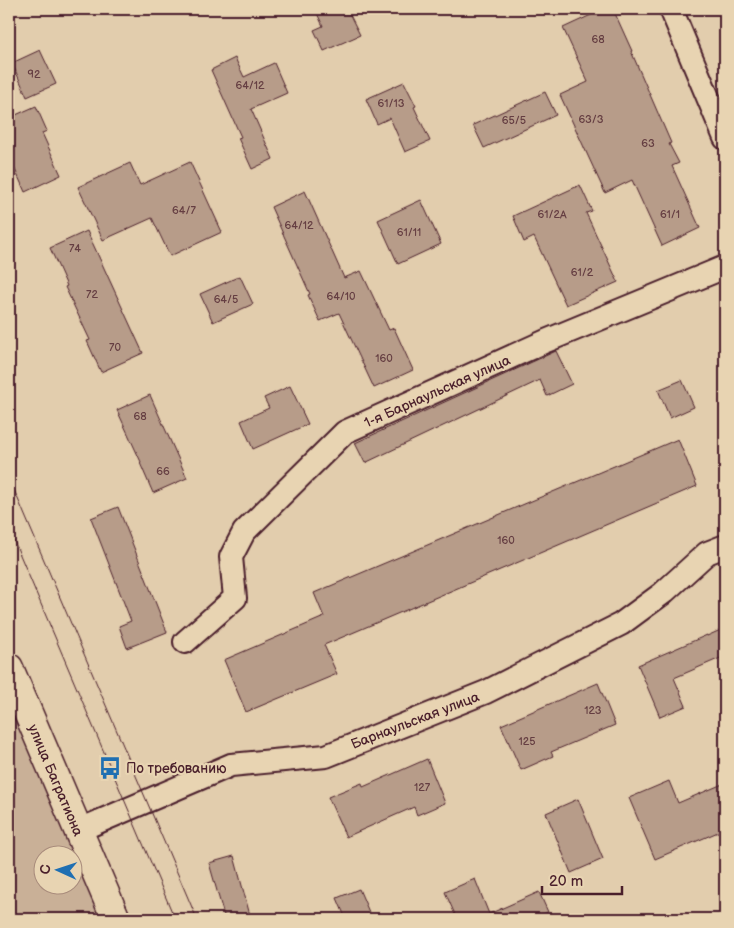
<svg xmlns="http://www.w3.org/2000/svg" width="734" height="928" viewBox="0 0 734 928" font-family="'Balsamiq Sans',sans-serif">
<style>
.green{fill:#c9b097;stroke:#8a6861;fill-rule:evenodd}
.building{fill:#b79c89;stroke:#4a1f2b}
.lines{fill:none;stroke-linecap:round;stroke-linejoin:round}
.street-casing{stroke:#4a1f2b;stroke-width:26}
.secondary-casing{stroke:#4a1f2b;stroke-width:31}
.street{stroke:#e8d4b2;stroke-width:22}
.secondary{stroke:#e8d4b2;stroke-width:28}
.tram{stroke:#4a1f2b;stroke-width:1}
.labels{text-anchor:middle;stroke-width:4.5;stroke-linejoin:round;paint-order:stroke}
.number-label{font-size:11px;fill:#653e42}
.street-label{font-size:14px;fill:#4a1f2b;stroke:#e8d4b2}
.poi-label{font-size:14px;fill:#4a1f2b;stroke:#e8d4b2;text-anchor:start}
</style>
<rect width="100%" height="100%" fill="#e2cdad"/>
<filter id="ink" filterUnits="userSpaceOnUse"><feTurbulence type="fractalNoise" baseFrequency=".02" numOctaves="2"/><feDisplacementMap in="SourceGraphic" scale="10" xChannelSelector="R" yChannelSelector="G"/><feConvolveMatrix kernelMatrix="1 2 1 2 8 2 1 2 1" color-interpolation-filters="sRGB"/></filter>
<g filter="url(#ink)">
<path class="green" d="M9,686l98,233h-98zM42,856h30v30h-30z"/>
<g class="building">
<polygon points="315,9 347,9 360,35 324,51 314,30 323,26"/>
<polygon points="604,9 613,9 632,51 631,51 671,143 669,144 679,163 672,166 700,228 662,246 632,180 605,193 560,95 588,82 563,28"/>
<polygon points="40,50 56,84 27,97 12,63"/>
<polygon points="235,58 244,77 274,63 287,93 251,109 273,159 252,169 238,138 241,137 211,70"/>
<polygon points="404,82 416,106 414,107 430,141 405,152 390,118 377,124 366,99"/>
<polygon points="545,92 556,115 484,148 473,125"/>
<polygon points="36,106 47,131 42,133 61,175 25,192 9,156 9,118"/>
<polygon points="190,162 222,232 170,256 152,218 103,240 78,187 130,163 140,185"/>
<polygon points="580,185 592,211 586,213 618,282 566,305 534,237 524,242 513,216"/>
<polygon points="305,191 344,278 361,271 389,330 394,328 413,370 374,388 339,313 320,321 308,295 310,294 271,207"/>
<polygon points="421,200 441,244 398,264 378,220"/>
<polygon points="87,231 143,353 101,372 87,341 90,340 65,287 67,286 50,248"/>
<polygon points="240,276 253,304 213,322 200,294"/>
<polygon points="556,351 572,384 547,396 540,380 365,463 355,443"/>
<polygon points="682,380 694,407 670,418 658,390"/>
<polygon points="290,386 308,424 253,449 241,421 269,408 264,398"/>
<polygon points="150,395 187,478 153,493 140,463 141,462 117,410"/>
<polygon points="678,439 697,486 324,645 337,674 246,712 224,660 324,617 314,593"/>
<polygon points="118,507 167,632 127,648 119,626 131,621 91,518"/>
<polygon points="725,628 725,656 674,678 686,706 660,717 638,665 707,635 707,636"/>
<polygon points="598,683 615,725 551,752 553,756 521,770 501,725"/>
<polygon points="427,759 445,803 417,815 414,807 346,837 328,797 362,783 363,787"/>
<polygon points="669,781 678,803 725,783 725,829 655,859 629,798"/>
<polygon points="578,799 603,859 571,873 546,813"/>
<polygon points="234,856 251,919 225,919 209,863"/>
<polygon points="475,879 489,914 539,892 548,912 531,919 457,919 445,892"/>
<polygon points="359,889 372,919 346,919 337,898"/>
</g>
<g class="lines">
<defs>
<g id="street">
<polyline points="671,9 725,138"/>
<polyline points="185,642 235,598 231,557 244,532 345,432 546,341 725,267"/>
<polyline points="77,831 231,765 326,756 486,692 621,624 663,593 707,553 725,546"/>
</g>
<polyline id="secondary" points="9,668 116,919"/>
</defs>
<use href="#street" class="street-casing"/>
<use href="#secondary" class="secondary-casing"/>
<use href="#street" class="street"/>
<use href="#secondary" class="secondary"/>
<g class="tram">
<polyline points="9,478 197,919"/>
<polyline points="9,529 175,919"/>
</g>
</g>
</g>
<defs>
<symbol id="bus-bare" viewBox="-9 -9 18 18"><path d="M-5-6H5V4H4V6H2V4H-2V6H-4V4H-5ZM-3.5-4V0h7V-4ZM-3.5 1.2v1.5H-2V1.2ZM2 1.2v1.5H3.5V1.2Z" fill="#1f6fb2" stroke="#e8d4b2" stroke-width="2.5" paint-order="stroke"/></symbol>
</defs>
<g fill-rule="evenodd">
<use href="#bus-bare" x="94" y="752" width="32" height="32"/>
</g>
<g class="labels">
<g class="number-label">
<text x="598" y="43">68</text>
<text x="34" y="78">92</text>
<text x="250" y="89">64/12</text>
<text x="391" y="107">61/13</text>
<text x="591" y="123">63/3</text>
<text x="514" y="124">65/5</text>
<text x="648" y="147">63</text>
<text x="184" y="214">64/7</text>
<text x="552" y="218">61/2А</text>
<text x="670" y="218">61/1</text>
<text x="299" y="229">64/12</text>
<text x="409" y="236">61/11</text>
<text x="75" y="252">74</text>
<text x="582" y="276">61/2</text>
<text x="92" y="298">72</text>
<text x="341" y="300">64/10</text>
<text x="226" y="303">64/5</text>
<text x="115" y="351">70</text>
<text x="384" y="362">160</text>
<text x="140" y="420">68</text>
<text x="163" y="475">66</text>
<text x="506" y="544">160</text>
<text x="593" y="714">123</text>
<text x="527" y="745">125</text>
<text x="422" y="791">127</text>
</g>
<g class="street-label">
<text transform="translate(437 391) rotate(-24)" y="5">1-я Барнаульская улица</text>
<text transform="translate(415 720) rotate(-21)" y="5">Барнаульская улица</text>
<text transform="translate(56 780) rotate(67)" y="5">улица Багратиона</text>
</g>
<g class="poi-label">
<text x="126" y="773">По требованию</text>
</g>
</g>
<rect width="734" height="928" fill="none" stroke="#e8d4b2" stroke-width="30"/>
<rect x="15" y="15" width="704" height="898" fill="none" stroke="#4a1f2b" stroke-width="2" filter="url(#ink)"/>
<g transform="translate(58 870) rotate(273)"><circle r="24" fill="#e8d4b2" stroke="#a98c7c"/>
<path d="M0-4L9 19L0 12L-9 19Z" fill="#1f6fb2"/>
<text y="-8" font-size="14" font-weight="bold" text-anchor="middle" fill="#4a1f2b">С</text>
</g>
<path d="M542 886v8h80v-8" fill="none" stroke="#4a1f2b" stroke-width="2.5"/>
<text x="549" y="886" font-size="15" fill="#4a1f2b" stroke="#e8d4b2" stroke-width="4" paint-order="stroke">20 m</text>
</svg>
